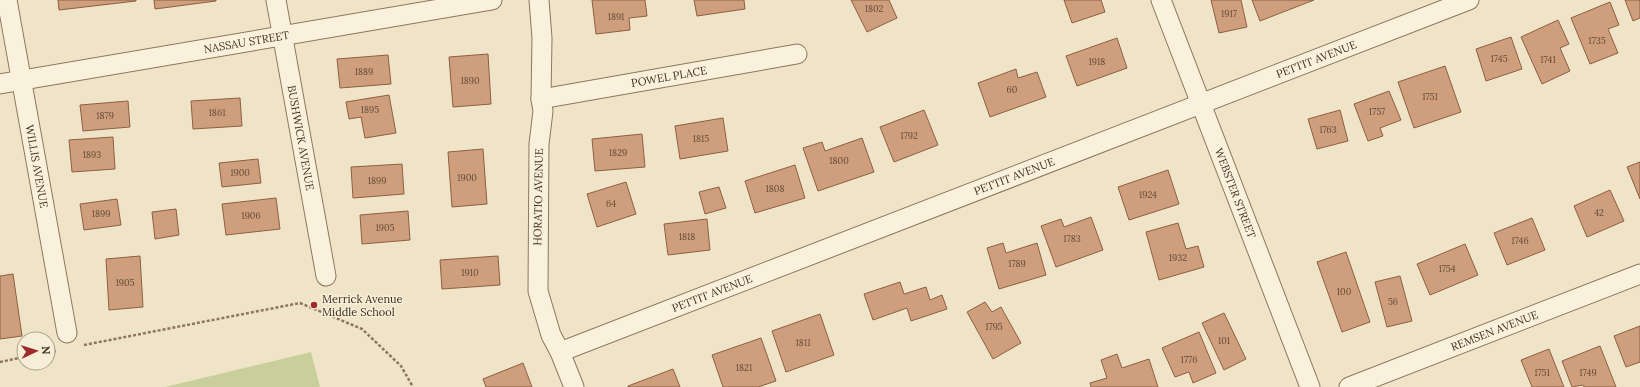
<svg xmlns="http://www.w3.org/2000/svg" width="1640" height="387" viewBox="0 0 1640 387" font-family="Lora,serif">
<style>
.green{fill:#c9cf9b}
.building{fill:#cf9f7d;stroke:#8d5f41}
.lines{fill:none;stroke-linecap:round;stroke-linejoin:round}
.minor-casing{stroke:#8d765c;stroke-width:21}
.path{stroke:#8d765c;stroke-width:2.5;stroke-dasharray:3 2;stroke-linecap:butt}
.minor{stroke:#faf1dc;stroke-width:19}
.poi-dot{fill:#9e2a2b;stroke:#f7eed8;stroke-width:1.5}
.labels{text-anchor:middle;stroke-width:3;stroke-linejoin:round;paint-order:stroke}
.number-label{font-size:9px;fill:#624a37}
.street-label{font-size:11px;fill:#3d2e20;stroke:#f7eed8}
.poi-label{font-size:11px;fill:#3d2e20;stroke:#f7eed8;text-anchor:start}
</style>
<rect width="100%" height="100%" fill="#f0e4c8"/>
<polygon class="green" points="311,352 320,387 165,387"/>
<g class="building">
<polygon points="58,0 136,0 136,1 59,10"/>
<polygon points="154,0 216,0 216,1 155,9"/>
<polygon points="592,0 645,0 647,16 629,18 630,30 596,34"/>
<polygon points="694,0 744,0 745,9 697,16"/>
<polygon points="851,0 889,0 897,18 867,32"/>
<polygon points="1064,0 1101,0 1105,12 1072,23"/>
<polygon points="1211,0 1241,0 1247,27 1219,33"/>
<polygon points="1252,0 1314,0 1260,21"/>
<polygon points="1625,0 1640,0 1640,18 1633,21"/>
<polygon points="1610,2 1619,25 1608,29 1618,53 1590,64 1571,18"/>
<polygon points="1558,20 1569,44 1560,48 1570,71 1542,84 1521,37"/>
<polygon points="1511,37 1522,69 1486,81 1476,49"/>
<polygon points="1117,38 1127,68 1077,86 1066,56"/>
<polygon points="488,54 491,104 453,107 449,57"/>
<polygon points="388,55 391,84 340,88 337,59"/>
<polygon points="1445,66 1461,112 1414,128 1398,82"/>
<polygon points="1016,69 1018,78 1037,72 1046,97 990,117 978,83"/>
<polygon points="1389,91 1401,120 1380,128 1383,136 1368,141 1354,104"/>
<polygon points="389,95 396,133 365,138 361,117 349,119 346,102"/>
<polygon points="240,98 242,126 193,129 191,101"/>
<polygon points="128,101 130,127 83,131 80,105"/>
<polygon points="924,110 938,145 894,162 880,127"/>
<polygon points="1340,110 1348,141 1317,149 1308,119"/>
<polygon points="723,118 728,151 680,159 675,126"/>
<polygon points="642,134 645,167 595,171 592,139"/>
<polygon points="113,137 115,169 72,172 69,140"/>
<polygon points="862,138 874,172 818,191 803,148 822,142 825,151"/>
<polygon points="483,149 487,204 452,207 448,152"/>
<polygon points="258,159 261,183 222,187 219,163"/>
<polygon points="1640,162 1640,199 1627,167"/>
<polygon points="402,164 404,194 353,198 351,167"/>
<polygon points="795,165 805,198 755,213 745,181"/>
<polygon points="1168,170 1179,204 1129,220 1118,187"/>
<polygon points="626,182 636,214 597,227 587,194"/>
<polygon points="719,187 726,208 705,214 699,192"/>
<polygon points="1610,190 1624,221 1587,237 1574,206"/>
<polygon points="276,198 280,229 226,235 222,204"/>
<polygon points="117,199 121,225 84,230 80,204"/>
<polygon points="176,209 179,235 155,239 152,212"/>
<polygon points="408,211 410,240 362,244 360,215"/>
<polygon points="1091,217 1103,250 1056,267 1041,226 1061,219 1064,227"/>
<polygon points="1532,218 1545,250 1507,265 1494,233"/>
<polygon points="707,219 710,250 668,255 664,224"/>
<polygon points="1178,223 1186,249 1198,246 1204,267 1159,280 1146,232"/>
<polygon points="1003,243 1006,253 1037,243 1046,275 999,289 987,248"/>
<polygon points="1465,244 1478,275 1430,295 1417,264"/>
<polygon points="1346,252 1370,322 1342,332 1317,262"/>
<polygon points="140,256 143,307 109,310 106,259"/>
<polygon points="498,256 500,285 442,289 440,260"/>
<polygon points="13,274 22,336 0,339 0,276"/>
<polygon points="1400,276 1412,321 1387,327 1375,282"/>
<polygon points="900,282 904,294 926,287 930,300 942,295 947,309 911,321 907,308 873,320 864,294"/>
<polygon points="985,302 992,312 1001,307 1021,343 993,359 967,312"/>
<polygon points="1224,313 1246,359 1224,370 1202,323"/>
<polygon points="820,314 834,355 786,372 772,331"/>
<polygon points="1640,326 1640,362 1626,367 1614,336"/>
<polygon points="1199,332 1216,373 1193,383 1189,372 1175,377 1162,348"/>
<polygon points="761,338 776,381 758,387 723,387 712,355"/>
<polygon points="1600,346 1616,387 1584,387 1583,385 1572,387 1562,361"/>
<polygon points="1549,349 1564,387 1532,387 1521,360"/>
<polygon points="1117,354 1122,368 1149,359 1158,387 1091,387 1090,383 1107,378 1101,360"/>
<polygon points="523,363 532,387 486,387 483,379"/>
<polygon points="673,369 680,387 628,387 628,386"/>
</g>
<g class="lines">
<defs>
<g id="minor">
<path id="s1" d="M7,0l60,333"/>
<path id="s2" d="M276,0l50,276"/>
<polyline points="539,0 542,38 541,99 543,111 539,144 538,291 551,335 560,352 574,387"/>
<path id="s3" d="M1161,0l149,387"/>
<path id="s4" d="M0,84l492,-84"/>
<path id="s5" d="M541,99l256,-45"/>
<path id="s6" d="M560,352l909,-352"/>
<path id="s7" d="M1349,387l291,-113"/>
</g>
</defs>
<use href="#minor" class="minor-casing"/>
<g class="path">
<polyline points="84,345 300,303 362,329 401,366 413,387"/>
<polyline points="48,353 56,351"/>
<polyline points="0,362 24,357"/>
</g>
<use href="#minor" class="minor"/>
</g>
<circle class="poi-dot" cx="314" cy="305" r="4"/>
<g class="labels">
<g class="number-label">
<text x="874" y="12">1802</text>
<text x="1229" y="17">1917</text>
<text x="616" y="20">1891</text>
<text x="1597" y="44">1735</text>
<text x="1499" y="62">1745</text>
<text x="1548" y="63">1741</text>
<text x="1097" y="65">1918</text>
<text x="364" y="75">1889</text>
<text x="470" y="84">1890</text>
<text x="1012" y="93">60</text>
<text x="1430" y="100">1751</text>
<text x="370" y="113">1895</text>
<text x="1377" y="115">1757</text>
<text x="217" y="116">1861</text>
<text x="105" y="119">1879</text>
<text x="1328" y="133">1763</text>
<text x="909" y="139">1792</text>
<text x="701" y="142">1815</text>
<text x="618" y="156">1829</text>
<text x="92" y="158">1893</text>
<text x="839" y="164">1800</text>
<text x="240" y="176">1900</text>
<text x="467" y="181">1900</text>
<text x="377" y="184">1899</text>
<text x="775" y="192">1808</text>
<text x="1148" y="198">1924</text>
<text x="611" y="207">64</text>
<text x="1599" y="216">42</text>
<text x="101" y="217">1899</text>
<text x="251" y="219">1906</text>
<text x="385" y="231">1905</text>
<text x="687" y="240">1818</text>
<text x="1072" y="242">1783</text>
<text x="1520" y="244">1746</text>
<text x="1178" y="261">1932</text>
<text x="1017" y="267">1789</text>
<text x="1447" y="272">1754</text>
<text x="470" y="276">1910</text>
<text x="125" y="286">1905</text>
<text x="1344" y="295">100</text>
<text x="1393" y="305">56</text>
<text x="994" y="330">1795</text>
<text x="1224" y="344">101</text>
<text x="803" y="346">1811</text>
<text x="1189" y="363">1776</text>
<text x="744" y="371">1821</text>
<text x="1542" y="376">1751</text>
<text x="1588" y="376">1749</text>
</g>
<g class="street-label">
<text dy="4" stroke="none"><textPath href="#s4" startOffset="250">NASSAU STREET</textPath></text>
<text dy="4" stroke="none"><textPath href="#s6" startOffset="811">PETTIT AVENUE</textPath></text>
<text dy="4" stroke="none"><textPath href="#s5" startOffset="130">POWEL PLACE</textPath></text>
<text dy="4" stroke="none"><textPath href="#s2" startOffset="140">BUSHWICK AVENUE</textPath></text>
<text dy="4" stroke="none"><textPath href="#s1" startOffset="169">WILLIS AVENUE</textPath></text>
<text dy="4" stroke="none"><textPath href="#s6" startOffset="487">PETTIT AVENUE</textPath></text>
<text dy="4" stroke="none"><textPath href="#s3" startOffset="207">WEBSTER STREET</textPath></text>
<text transform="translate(538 197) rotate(-89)" y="4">HORATIO AVENUE</text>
<text dy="4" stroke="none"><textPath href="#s6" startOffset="163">PETTIT AVENUE</textPath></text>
<text dy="4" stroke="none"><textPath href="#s7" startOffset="156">REMSEN AVENUE</textPath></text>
</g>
<g class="poi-label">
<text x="322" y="303">Merrick Avenue<tspan x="322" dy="13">Middle School</tspan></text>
</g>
</g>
<g transform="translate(36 351) rotate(86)"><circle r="19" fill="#f7eed8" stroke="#ada18e"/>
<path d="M0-3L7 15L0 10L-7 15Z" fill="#9e2a2b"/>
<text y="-6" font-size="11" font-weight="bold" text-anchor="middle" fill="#3d2e20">N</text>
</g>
</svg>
